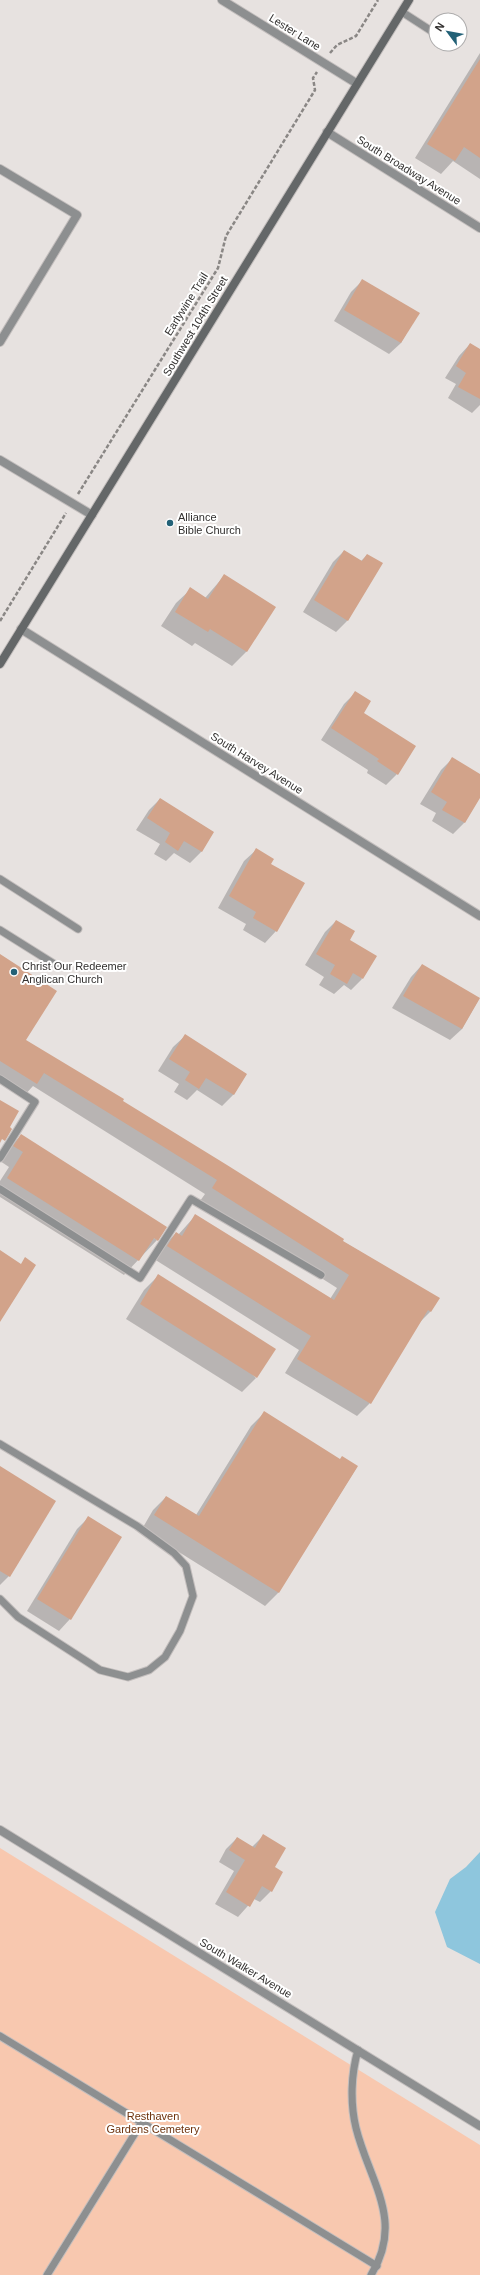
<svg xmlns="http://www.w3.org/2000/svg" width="480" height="2275" viewBox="0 0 480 2275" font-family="Helvetica,sans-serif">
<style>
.green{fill:#f8c8af}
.water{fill:#8ec6dd}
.shadow{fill:#0003}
.building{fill:#d2a38a}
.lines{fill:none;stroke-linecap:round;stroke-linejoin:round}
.service-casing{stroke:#c3bebd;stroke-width:9}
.minor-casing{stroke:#c3bebd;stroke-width:10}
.secondary-casing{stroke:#c3bebd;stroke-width:10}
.path{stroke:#8a8785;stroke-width:2.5;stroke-dasharray:4 2;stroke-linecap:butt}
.service{stroke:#8d8f90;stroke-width:7}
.minor{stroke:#8d8f90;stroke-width:8}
.secondary{stroke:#646768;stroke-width:8}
.poi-dot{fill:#236177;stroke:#fff;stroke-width:1.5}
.labels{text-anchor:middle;stroke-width:4;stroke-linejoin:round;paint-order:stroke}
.street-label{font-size:11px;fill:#32302f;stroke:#fff}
.poi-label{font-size:11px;fill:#32302f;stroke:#fff;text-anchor:start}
.park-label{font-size:11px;fill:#6d320c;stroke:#fff}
</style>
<rect width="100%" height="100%" fill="#e7e2e0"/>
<polygon class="green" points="0,1848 480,2145 480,2275 0,2275"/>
<polygon class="water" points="480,1852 480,1964 447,1947 435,1912 450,1879 466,1867"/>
<g class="shadow">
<polygon points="480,53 480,179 453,161 441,174 415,158"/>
<polygon points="362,281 418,313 401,343 389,354 334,321 351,292"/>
<polygon points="470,344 480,350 480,405 472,413 448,398 456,384 445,378 459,356"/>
<polygon points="344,551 361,561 367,555 347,621 336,632 303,612 333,562"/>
<polygon points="224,576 274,607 246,652 232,666 195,643 192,646 161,626 176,603 191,589 205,598"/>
<polygon points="355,693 362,713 397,774 386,785 367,773 368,770 321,740 344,704"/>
<polygon points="452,759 480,776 480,796 464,823 453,834 432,821 436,813 420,804 441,770"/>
<polygon points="160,799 213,832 201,852 190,863 174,853 166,861 154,854 160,844 136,830 149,810"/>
<polygon points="256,850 270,864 276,931 265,943 243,930 246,924 218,908 244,861"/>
<polygon points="336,921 348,940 362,979 351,990 344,985 334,994 319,985 324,977 305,965 325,932"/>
<polygon points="0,955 25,1040 342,1241 438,1298 430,1312 418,1324 370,1403 357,1416 285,1373 299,1350 154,1259 163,1246 176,1233 178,1235 195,1216 330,1299 337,1288 200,1201 205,1194 33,1086 23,1097 0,1082"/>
<polygon points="422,965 479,999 462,1029 450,1040 392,1008 411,977"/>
<polygon points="185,1036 246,1074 233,1095 222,1106 197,1090 187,1100 174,1092 179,1084 158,1071 173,1047"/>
<polygon points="21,1136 157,1240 124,1275 0,1197 0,1181 9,1167 0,1161 6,1150"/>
<polygon points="159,1275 256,1378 242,1392 126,1319 144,1290"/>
<polygon points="264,1413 340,1460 357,1467 278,1593 265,1606 142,1529 153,1510 166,1497 196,1515 251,1426"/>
<polygon points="0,1467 9,1576 0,1585"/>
<polygon points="88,1518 70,1619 59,1631 27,1611 77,1529"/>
<polygon points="263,1836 271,1891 260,1902 254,1899 238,1917 215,1904 234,1871 219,1862 226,1849 237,1838 252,1847"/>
</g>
<g class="building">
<polygon points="480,59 480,158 464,147 455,161 427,144"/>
<polygon points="362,279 420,313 401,343 344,310"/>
<polygon points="470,343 480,349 480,399 458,387 466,373 456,366"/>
<polygon points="344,550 362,561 367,554 383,563 348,621 314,600"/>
<polygon points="224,574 276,607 247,652 210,629 208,632 175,612 190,587 208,599"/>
<polygon points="355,691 371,701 364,713 416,746 398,775 377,761 379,759 331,728"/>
<polygon points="452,757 480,774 480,798 465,823 442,810 447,802 431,792"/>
<polygon points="160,798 214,832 202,852 184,841 178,851 165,842 170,833 147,818"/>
<polygon points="256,848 274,859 271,864 305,883 277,932 253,918 256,912 229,896"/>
<polygon points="336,920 355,931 350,940 377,956 363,979 353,973 347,984 330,974 335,965 316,954"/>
<polygon points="0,954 57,991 26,1040 124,1099 123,1101 227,1165 344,1239 343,1241 440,1298 431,1312 428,1310 371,1404 297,1359 311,1336 167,1246 176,1232 182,1236 195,1214 334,1300 349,1275 212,1188 217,1180 44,1073 37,1084 0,1061"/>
<polygon points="422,964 480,998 462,1029 403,996"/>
<polygon points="185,1034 247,1074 234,1095 206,1078 199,1089 185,1080 190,1072 169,1059"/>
<polygon points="0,1100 19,1111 10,1127 12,1129 5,1141 2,1139 0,1143"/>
<polygon points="21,1134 167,1227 158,1241 154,1238 139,1261 7,1178 23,1152 13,1146"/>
<polygon points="0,1250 21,1264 25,1257 36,1265 0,1322"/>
<polygon points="158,1274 276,1349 257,1378 140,1304"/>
<polygon points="264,1411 340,1459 342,1456 358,1466 279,1593 154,1515 166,1496 199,1516"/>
<polygon points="0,1466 56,1501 10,1577 0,1571"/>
<polygon points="88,1516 122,1537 71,1620 37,1599"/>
<polygon points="263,1834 286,1848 275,1867 283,1872 272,1892 262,1886 250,1907 226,1892 245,1860 229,1850 237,1837 255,1848"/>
</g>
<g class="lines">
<defs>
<g id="service">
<polyline points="402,12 436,34"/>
<polyline points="451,44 452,45"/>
<polyline points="0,879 78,929"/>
<polyline points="0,930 59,967"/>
<polyline points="0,1079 35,1102 0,1158"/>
<polyline points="0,1189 140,1278 191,1199 321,1275"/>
<polyline points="0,1444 137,1526 174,1553 186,1566 193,1596 180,1631 165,1657 149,1670 128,1677 100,1670 18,1617 0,1599"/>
<polyline points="0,2036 377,2266"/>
<path d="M358,2050c-7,24 -8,53 -2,78 13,53 49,92 15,147"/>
<polyline points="47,2275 142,2122"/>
</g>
<g id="minor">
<polyline points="222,0 356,83"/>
<polyline points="327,132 480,228"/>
<polyline points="0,169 77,215 0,342"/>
<polyline points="0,460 92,515"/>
<polyline points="21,629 480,916"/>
<polyline points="0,1830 480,2126"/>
</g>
<polyline id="secondary" points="0,664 409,0"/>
</defs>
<use href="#service" class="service-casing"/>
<use href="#minor" class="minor-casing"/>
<use href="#secondary" class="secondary-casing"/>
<g class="path">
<polyline points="330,53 337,45 356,36 378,0"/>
<polyline points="78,494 218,268 226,236 315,90 313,78 317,72"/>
<polyline points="0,621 66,513"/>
</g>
<use href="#service" class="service"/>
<use href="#minor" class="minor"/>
<use href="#secondary" class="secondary"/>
</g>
<g class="poi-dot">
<circle cx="170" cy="523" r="4"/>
<circle cx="14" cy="972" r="4"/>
</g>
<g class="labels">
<g class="street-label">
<text transform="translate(295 32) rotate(32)" y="4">Lester Lane</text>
<text transform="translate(409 170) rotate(32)" y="4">South Broadway Avenue</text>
<text transform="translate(186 304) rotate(-58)" y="4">Earlywine Trail</text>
<text transform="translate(195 326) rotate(-59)" y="4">Southwest 104th Street</text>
<text transform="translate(257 763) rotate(32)" y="4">South Harvey Avenue</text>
<text transform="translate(246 1968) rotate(31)" y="4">South Walker Avenue</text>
</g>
<g class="poi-label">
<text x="178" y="521">Alliance<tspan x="178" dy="13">Bible Church</tspan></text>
<text x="22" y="970">Christ Our Redeemer<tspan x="22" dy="13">Anglican Church</tspan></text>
</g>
<g class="park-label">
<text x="153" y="2120">Resthaven<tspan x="153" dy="13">Gardens Cemetery</tspan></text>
</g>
</g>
<g transform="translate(448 32) rotate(302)"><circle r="19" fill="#ffffff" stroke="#adacac"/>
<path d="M0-3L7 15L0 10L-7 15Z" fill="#236177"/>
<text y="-6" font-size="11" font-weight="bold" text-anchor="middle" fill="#32302f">N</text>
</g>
</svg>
